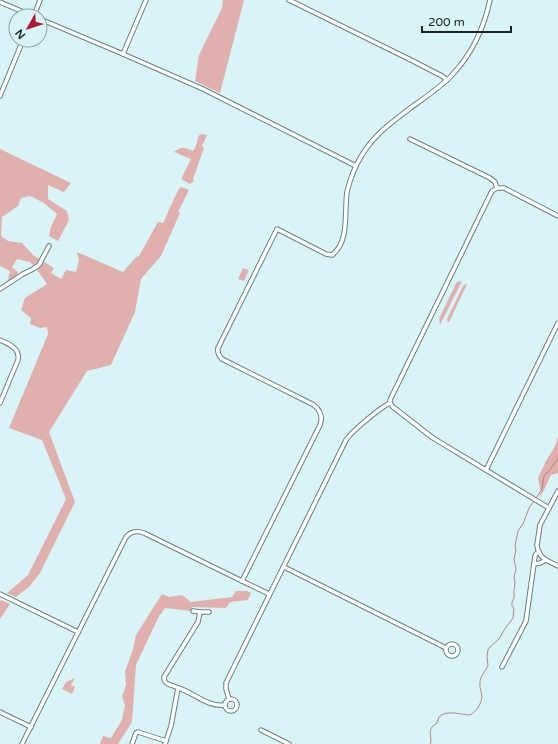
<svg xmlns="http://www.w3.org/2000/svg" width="558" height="744" viewBox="0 0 558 744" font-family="'Varela Round',sans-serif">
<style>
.green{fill:#e0b0ae}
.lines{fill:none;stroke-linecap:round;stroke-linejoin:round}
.stream{stroke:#b38482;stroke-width:1}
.minor-casing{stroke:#688083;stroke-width:5.5}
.minor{stroke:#fff;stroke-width:3.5}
</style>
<rect width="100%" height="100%" fill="#d9f4f7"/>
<g class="green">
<polygon points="223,0 244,0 220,93 195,81 199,55 222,8"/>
<path d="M200,134l7,1 -5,11 2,2 -11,31 1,2 -4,3 -9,-5 10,-20 -17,-7c8,-6 10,-5 19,-1 5,-6 3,-11 7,-17z"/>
<polygon points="0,149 71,183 64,192 48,185 48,199 67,211 69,220 58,241 49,236 51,227 57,214 44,203 30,196 21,198 18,206 2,217 1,236 8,241 22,243 33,255 54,268 51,273 61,279 66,270 76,272 79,260 77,252 123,272 136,257 139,256 158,222 163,223 178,190 181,187 189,190 178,212 180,213 161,256 141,279 135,312 111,365 87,371 49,432 75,502 40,573 30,586 16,597 7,593 28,575 66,499 42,440 9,428 48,334 47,327 40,328 30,324 31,318 21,310 25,298 47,284 35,267 30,262 17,259 12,267 19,273 10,281 8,280 10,271 0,266"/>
<polygon points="243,268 249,270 244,281 238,279"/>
<polygon points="462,281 440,325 439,319 456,283 458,282"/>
<polygon points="466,284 467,284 449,322 448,322 447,319 463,286"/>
<path d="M558,437v36l-7,2c-4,7 -6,15 -11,22h-1l2,-5 -3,-14 8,-17 8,-13z"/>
<polygon points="236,591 247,591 251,593 248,600 230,602 226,608 192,607 191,611 165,608 158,618 136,665 132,722 118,744 100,744 103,736 111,738 122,720 125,705 122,696 126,685 125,672 133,649 136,635 162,594 169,597 182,595 191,602 232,597"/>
<polygon points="1,600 10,604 0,619 0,601"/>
<polygon points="75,678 71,685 75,687 72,694 62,689 66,682"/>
</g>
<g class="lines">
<g class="stream">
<polyline points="536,498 542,489 544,476 549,471 558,458"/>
<path d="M430,744l1,-1c0,-5 -2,-12 1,-16 1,-2 4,-2 5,-4 1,-2 1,-4 2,-6 8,-8 22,-2 31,-2 6,-3 12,-12 12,-19 0,-4 -3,-8 -2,-13 0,-7 5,-11 8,-17l-1,-10 1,-6 2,-3 9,-8 5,-9 9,-12 1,-10 -2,-2v-4l2,-4v-8l1,-7 -1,-6 2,-8 -2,-10 2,-9 -1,-4 3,-15 5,-7 6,-16 5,-7"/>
</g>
<defs>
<g id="minor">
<polyline points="289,0 413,61 442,76 447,80"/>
<polyline points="0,2 33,16"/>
<polyline points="34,16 40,0"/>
<polyline points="40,19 123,54 203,89 356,166"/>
<polyline points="123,54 146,0"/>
<polyline points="0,96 23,40"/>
<polyline points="410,139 490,178 495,182 497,188"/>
<polyline points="0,289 23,274 33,269 39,265 49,246"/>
<path d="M0,340c9,4 20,8 18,20l-18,43"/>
<polyline points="486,470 558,323"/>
<polyline points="558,491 540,525 537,545 538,550 541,556 546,560 558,566"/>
<polyline points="549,508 433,438 393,407 390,403 390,400 492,191 497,188 504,188 558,216"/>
<polyline points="534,564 540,563 546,560"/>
<polyline points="284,567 446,648"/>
<polyline points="242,581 269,594"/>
<polyline points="0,594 78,632"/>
<polyline points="193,611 200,612 209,612"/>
<circle cx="452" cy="650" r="6"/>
<polyline points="502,667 526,621 535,556 536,554 539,552"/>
<path d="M178,688c-6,-4 -14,-2 -14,-11l34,-55 2,-10"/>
<circle cx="231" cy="705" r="6"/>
<path d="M229,699l-3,-10v-6l120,-243c5,-8 35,-33 44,-37"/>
<polyline points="0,712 31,727"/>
<polyline points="261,730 289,744"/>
<path d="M22,744l103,-205c4,-7 11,-9 19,-6l98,48 78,-156c3,-8 1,-14 -6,-20l-92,-46c-3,-3 -5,-6 -4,-11l59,-119 49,25 6,1c18,-13 12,-44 15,-63 3,-13 8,-26 15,-37 12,-20 29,-32 47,-46 15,-11 31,-21 43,-34 20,-21 32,-47 38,-75"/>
<polyline points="132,744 136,733 138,732 166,741"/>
<path d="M165,744l6,-18 7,-38c15,4 29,19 46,17"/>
</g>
</defs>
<use href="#minor" class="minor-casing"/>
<use href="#minor" class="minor"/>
</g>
<g transform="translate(28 28) rotate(231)"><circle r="19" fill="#d9f4f7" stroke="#8ca0a3"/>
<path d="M0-3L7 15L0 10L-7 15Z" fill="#af1b2f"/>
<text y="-6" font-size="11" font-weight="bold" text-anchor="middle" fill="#192324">N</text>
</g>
<path d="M422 26v6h89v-6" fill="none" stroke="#192324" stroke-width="2"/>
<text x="428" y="26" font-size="12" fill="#192324" stroke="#d9f4f7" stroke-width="3" paint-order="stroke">200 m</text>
</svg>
